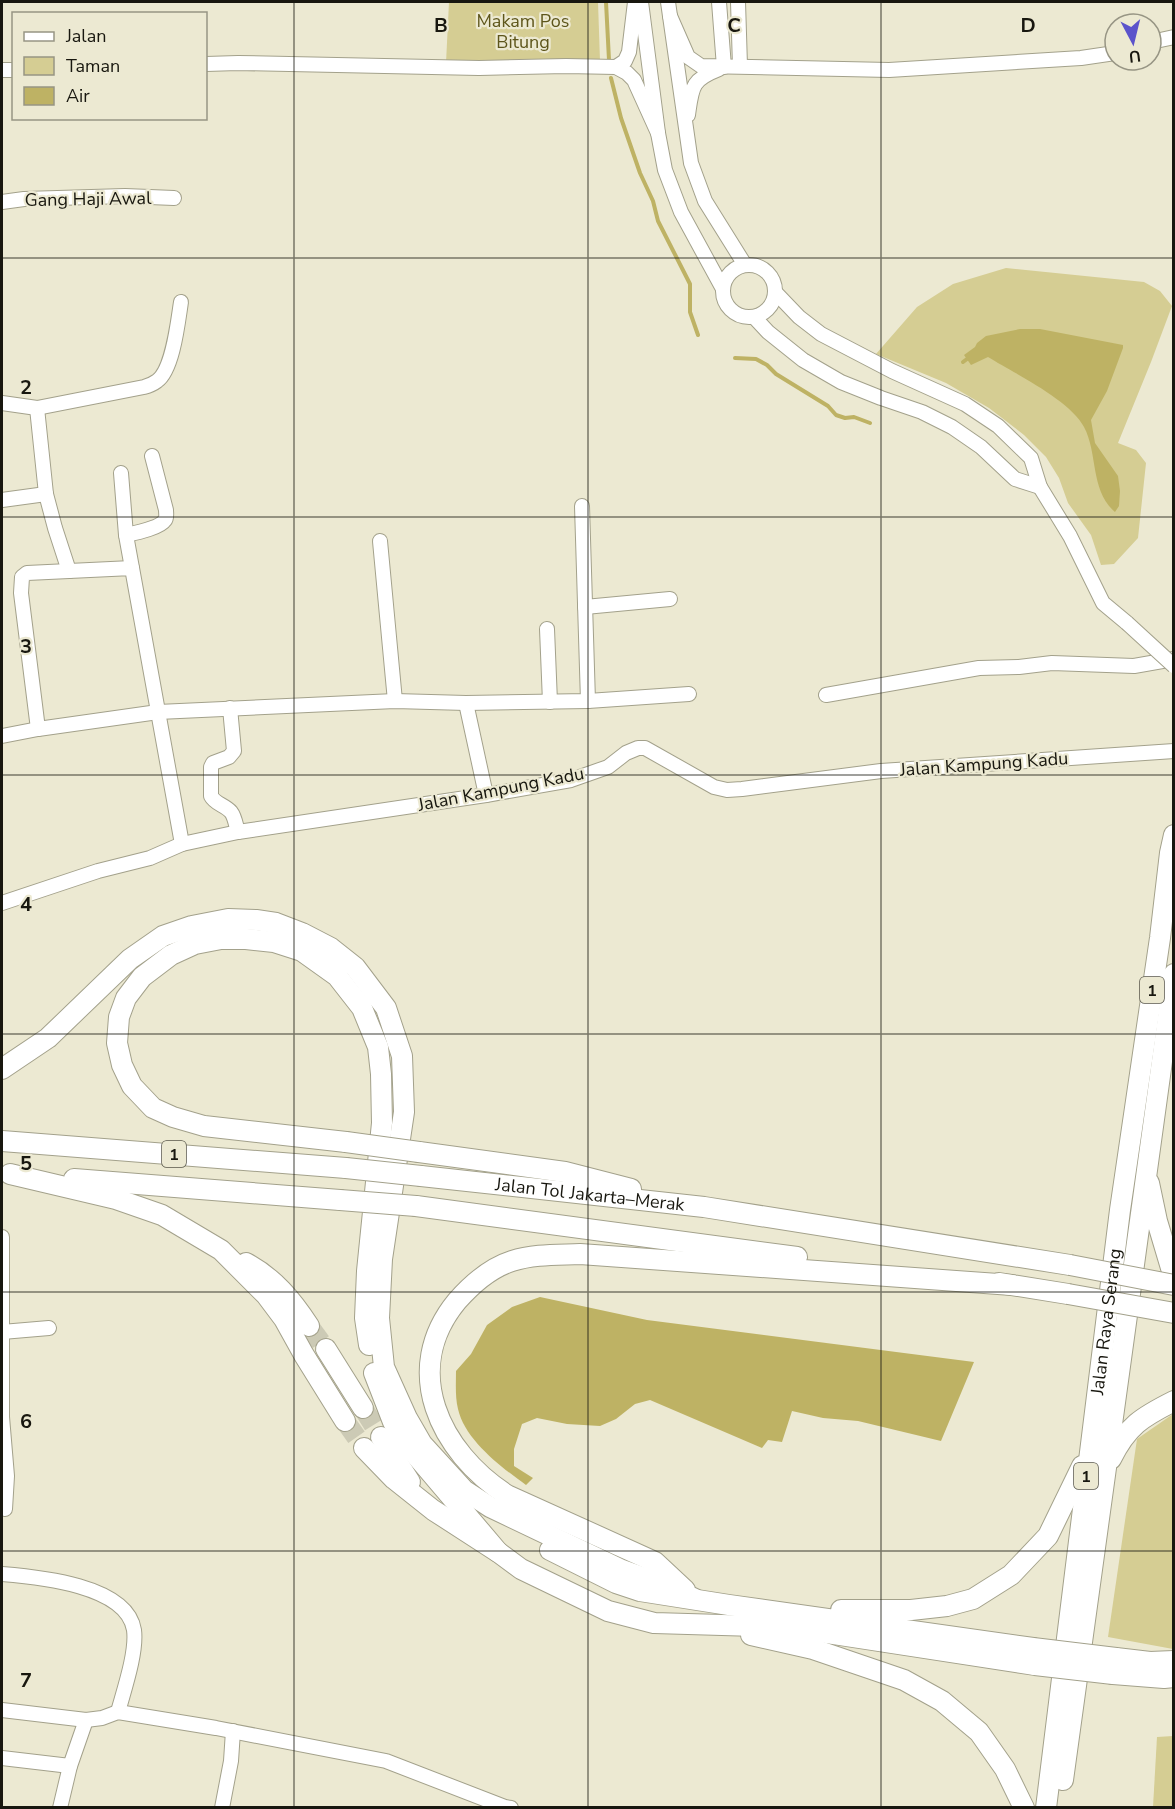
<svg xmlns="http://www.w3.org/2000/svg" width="1175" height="1809" viewBox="0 0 1175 1809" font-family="'Nunito Sans',sans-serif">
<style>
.green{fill:#d5cd93}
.water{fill:#beb264}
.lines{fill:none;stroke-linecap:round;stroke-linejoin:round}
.stream{stroke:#beb264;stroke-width:4}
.highway-tunnel{stroke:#cccab5;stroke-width:20;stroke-dasharray:20 10;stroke-linecap:butt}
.minor-casing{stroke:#a3a18b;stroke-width:16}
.highway-casing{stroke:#a3a18b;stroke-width:22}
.minor{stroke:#fff;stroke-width:14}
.highway{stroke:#fff;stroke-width:20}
.minor-bridge-casing{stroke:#a3a18b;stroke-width:16;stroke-linecap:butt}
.highway-bridge-casing{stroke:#a3a18b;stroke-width:22;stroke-linecap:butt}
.minor-bridge{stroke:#fff;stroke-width:14}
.highway-bridge{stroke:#fff;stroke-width:20}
.grid{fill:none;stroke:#18170f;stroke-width:1.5;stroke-opacity:0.55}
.labels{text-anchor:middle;stroke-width:4.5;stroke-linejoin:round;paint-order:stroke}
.shield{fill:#ece9d2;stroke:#58564a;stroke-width:1.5}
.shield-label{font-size:16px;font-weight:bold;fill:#18170f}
.park-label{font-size:18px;fill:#5e561b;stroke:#ece9d2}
.street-label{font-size:18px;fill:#18170f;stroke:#ece9d2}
.grid-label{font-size:20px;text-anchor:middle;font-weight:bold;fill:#18170f;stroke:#ece9d2;stroke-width:4.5;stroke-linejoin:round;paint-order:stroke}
</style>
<rect width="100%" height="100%" fill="#ece9d2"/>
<g class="green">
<polygon points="449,2 598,2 600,61 446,63"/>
<polygon points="1006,268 1144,282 1160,291 1172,306 1151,362 1118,443 1136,450 1146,463 1138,538 1114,564 1101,565 1091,535 1068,503 1059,478 1046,457 1024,435 989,408 946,383 876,354 917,307 953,284"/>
<polygon points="1173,1414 1173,1649 1108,1637 1137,1439"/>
<polygon points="1173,1736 1173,1807 1153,1807 1157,1737"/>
</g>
<g class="water">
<path d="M1020,329h20l83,16v3l-16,43 -16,29 4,23 23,33 2,15 -1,15 -4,6c-25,-21 -17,-59 -31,-85 -14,-27 -70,-54 -96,-70l-17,8 -7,-10 11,-8 2,-4 9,-7z"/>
<path d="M540,1297l107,23 327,42 -33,79 -83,-20 -35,-3 -31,-7 -10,31 -14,-2 -6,8 -112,-48 -15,4 -19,15 -16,7 -33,-2 -30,-6 -15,6 -8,25v17l19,12 -7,7c-25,-18 -61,-45 -68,-76 -3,-12 -2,-26 -2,-38l15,-17 16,-29 25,-18z"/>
</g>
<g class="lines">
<g class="stream">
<polyline points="606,2 609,60"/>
<polyline points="611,78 621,118 640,173 653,201 658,221 690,284 690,312 698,335"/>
<polyline points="735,358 756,359 767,365 776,374 828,406 836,415 845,418 854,417 870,423"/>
<polyline points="963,362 967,359"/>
</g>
<g class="highway-tunnel">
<polyline points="309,1326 326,1349"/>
<polyline points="363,1408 381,1437"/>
<polyline points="345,1421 364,1448"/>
</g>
<defs>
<g id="minor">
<polyline points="641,2 658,133 665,170 681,212 723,289"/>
<polyline points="668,2 691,163 705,201 745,265"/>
<polyline points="719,2 724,67"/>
<polyline points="738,2 740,66"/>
<polyline points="670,16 688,57 701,66 889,70 1081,58 1115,53"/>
<polyline points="1151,42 1174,37"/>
<polyline points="206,64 238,63 479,68 566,66 616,67 627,73 634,80 658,133"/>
<polyline points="616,67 625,61 629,52 635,2"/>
<polyline points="2,70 14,70"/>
<path d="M688,115c4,-28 3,-35 31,-46"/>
<polyline points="2,202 24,199 125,196 174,198"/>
<circle cx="749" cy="291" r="26"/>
<polyline points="776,293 799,317 821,334 892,371 965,404 998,426 1031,458 1040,487 1070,536 1103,603 1127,623"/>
<polyline points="754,317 768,332 803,360 841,382 881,398 922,412 952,427 981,447 1015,479 1040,487"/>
<polyline points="2,403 37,408 46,494 55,528 69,571 132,568 182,844"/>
<path d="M37,408l107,-21c4,-1 9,-3 13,-6 16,-11 21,-60 24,-79"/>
<polyline points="121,473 126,535"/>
<polyline points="2,500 46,494"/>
<polyline points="582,506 588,701"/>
<polyline points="380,541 395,701"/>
<path d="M132,568l-6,-33c9,-2 34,-7 39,-15 2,-2 1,-7 1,-10l-14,-54"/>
<polyline points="585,607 670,599"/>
<polyline points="547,629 550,702"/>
<polyline points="826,695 979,668 1019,667 1052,663 1134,666 1174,659"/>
<polyline points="466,703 486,795"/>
<path d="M230,708l4,43 -5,6 -16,6 -2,4v29c4,8 14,9 20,16 4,5 5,14 7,20"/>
<polyline points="38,729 21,593 22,577 27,573 69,571"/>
<polyline points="2,736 38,729 158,712 395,701 466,703 588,701 689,694"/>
<polyline points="2,903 98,871 150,858 182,844 238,832 486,795 571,780 608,767 626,753 638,748 645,748 714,787 727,790 742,789 881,771 1174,751"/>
<polyline points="2,1237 2,1417 7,1476 5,1509"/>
<polyline points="2,1332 49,1328"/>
<path d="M2,1574c36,3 125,11 132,56 3,22 -10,60 -16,82"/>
<polyline points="2,1710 86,1720 102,1718 118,1712 216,1728 386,1761 505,1807 511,1808"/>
<polyline points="2,1758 70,1766"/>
<polyline points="60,1808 70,1766 86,1720"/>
<polyline points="222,1808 231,1761 233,1731"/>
</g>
<g id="highway">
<polyline points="2,1069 48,1038 130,959 163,936 192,926 228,919 256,920 276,923 302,933 331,948 355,967 386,1008 402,1056 404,1112 382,1259 379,1318 384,1367 407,1418 422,1444 464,1490 490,1507 622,1570 672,1588 695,1599"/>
<polyline points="2,1141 346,1168"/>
<polyline points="346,1142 204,1126 173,1117 153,1108 132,1086 122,1065 117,1043 119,1017 126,998 142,977 171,955 195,944 221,939 246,939 274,942 302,951 337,976 362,1008 378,1047 381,1074 382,1123 367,1271 365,1318 369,1345"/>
<polyline points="419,1152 565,1172 631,1189"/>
<polyline points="10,1174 116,1199 162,1215 221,1250 266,1295 284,1319 304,1355 345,1421"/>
<path id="s1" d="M421,1176l283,31 366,58"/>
<polyline points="74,1179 340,1200"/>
<polyline points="1149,1183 1157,1221 1174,1278"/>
<polyline points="416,1206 797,1257"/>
<path d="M246,1263c28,15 46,37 63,63"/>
<polyline points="999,1283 1068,1294"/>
<polyline points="326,1349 363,1408"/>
<polyline points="374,1373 393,1422 408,1446 498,1552"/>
<polyline points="381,1437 410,1482"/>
<polyline points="364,1448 394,1479 433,1510 498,1552 521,1569 608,1611 654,1623 788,1627 1035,1665"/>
<path d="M1111,1459c16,-33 31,-42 63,-58"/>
<polyline points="550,1550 616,1583 640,1591 729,1605 1033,1648"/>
<path d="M685,1590l-30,-28 -148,-67c-67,-43 -107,-125 -50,-194 15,-17 33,-33 55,-40 22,-7 46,-6 68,-7l432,31"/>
<polyline points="841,1610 911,1610 947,1606 973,1599 1011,1575 1048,1536 1082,1466"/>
<polyline points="751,1635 813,1649 904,1680 942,1701 979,1732 1005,1769 1024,1808"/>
<polyline points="1116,1658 1150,1662 1174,1661"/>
<polyline points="1113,1674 1164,1678 1174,1677"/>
<polyline points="1063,1780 1174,974"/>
<path id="s2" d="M1046,1808l74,-598 40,-272 10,-85 4,-18"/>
</g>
</defs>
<use href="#minor" class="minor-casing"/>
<use href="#highway" class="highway-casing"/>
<use href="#minor" class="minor"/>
<use href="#highway" class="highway"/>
<defs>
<polyline id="minor-bridge" points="1127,623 1174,666"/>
<g id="highway-bridge">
<polyline points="346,1142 419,1152"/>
<polyline points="346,1168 421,1176"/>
<polyline points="340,1200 416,1206"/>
<polyline points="1070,1265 1174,1285"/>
<polyline points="1068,1294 1174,1313"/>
<polyline points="1033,1648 1116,1658"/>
<polyline points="1035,1665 1113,1674"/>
</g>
</defs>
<use href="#minor-bridge" class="minor-bridge-casing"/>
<use href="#highway-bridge" class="highway-bridge-casing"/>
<use href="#minor-bridge" class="minor-bridge"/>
<use href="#highway-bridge" class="highway-bridge"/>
</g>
<path class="grid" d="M294,2v1806M588,2v1806M881,2v1806M2,258h1172M2,517h1172M2,775h1172M2,1034h1172M2,1292h1172M2,1551h1172"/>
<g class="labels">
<g class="shield">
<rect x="1140" y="977" width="24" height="26" rx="4.5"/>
<rect x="162" y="1141" width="24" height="26" rx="4.5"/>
<rect x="1074" y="1463" width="24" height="26" rx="4.5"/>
</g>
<g class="shield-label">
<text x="1152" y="996">1</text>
<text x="174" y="1160">1</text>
<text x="1086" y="1482">1</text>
</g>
<g class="park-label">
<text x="523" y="27">Makam Pos<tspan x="523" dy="21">Bitung</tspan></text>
</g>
<g class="street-label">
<text transform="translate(88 199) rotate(-1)" y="6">Gang Haji Awal</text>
<text transform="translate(984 764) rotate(-4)" y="6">Jalan Kampung Kadu</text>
<text transform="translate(501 789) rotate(-11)" y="6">Jalan Kampung Kadu</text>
<text dy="6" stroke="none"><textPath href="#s1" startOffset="170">Jalan Tol Jakarta–Merak</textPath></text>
<text dy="6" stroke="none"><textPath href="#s2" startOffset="490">Jalan Raya Serang</textPath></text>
</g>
</g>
<g class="grid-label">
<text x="441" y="32">B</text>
<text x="734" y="32">C</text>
<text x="1028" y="32">D</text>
<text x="26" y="394">2</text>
<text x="26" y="653">3</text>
<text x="26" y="911">4</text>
<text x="26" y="1170">5</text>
<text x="26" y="1428">6</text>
<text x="26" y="1687">7</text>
</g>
<rect width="1175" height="1809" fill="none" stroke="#18170f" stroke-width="6"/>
<rect x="12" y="12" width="195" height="108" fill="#ece9d2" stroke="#979584" stroke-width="1.5"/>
<rect x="24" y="32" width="30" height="9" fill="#ffffff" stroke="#979584" stroke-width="1.5"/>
<text x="66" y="42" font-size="18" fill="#18170f">Jalan</text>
<rect x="24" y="57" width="30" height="18" fill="#d5cd93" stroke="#979584" stroke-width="1.5"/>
<text x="66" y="72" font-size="18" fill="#18170f">Taman</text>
<rect x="24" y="87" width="30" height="18" fill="#beb264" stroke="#979584" stroke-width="1.5"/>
<text x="66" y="102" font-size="18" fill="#18170f">Air</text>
<g transform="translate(1133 42) rotate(173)"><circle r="28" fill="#ece9d2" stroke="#979584" stroke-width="1.5"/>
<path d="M0-4.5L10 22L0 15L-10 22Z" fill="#5b53cb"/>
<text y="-9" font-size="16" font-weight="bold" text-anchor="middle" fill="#18170f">U</text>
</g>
</svg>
